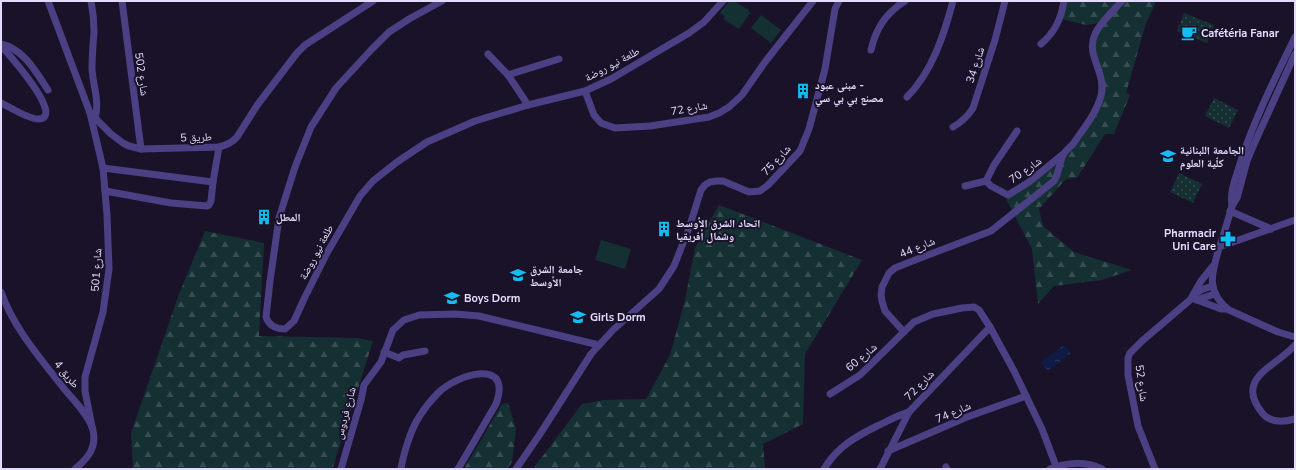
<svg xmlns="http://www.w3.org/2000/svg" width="1296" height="470" viewBox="0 0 1296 470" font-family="'Nunito Sans','Noto Naskh Arabic',sans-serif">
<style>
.green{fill:url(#green-dots)}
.forest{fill:url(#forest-firs)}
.pitch{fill:#153033}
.water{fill:url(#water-ripples)}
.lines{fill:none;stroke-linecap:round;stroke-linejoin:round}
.minor{stroke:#4c4085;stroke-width:7}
.labels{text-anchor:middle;stroke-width:4;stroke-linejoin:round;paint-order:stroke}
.poi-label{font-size:11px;font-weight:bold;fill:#e4dcfd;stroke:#191229;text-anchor:start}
.street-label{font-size:11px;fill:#e4dcfd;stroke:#191229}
</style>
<defs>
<pattern id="green-dots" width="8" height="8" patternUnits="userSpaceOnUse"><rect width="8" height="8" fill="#153033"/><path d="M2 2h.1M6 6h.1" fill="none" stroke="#374d51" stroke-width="1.8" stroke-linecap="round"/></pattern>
<pattern id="forest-firs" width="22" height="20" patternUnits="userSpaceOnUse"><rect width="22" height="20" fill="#153033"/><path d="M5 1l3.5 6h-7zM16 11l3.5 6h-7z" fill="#374d51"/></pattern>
<pattern id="water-ripples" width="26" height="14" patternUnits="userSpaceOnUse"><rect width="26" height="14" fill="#0e1b46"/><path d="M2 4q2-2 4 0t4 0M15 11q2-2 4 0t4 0" fill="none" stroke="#313c62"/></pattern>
</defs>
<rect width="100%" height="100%" fill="#191229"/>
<g class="green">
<polygon points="1184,13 1214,25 1207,43 1177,31"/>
<polygon points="1214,98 1238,110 1229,128 1205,116"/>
<polygon points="1179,173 1202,184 1193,203 1170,192"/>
</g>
<g class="forest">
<polygon points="1064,1 1119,1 1099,23 1086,25 1061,19"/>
<polygon points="1125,1 1155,1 1155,4 1146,23 1126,93 1130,95 1114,134 1105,134 1077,178 1066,179 1039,209 1043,226 1074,252 1132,270 1102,280 1054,286 1038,304 1032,249 1006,199 1066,156 1098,106 1098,75 1089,52 1097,34"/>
<polygon points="719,205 862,260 805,354 803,424 763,444 765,469 533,469 582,404 604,400 646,399 670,355 685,300 695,248"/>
<polygon points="205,231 264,243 259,336 357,338 373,341 333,467 329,469 133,469 131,433 179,294"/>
<polygon points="508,403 516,429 512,462 507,469 464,469 502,404"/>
</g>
<g class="pitch">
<polygon points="729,1 734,1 749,10 750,13 739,29 723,19 725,17 720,13"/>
<polygon points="761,15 781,30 771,43 751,28"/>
<polygon points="601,240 631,249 625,269 595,260"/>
</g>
<polygon class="water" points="1064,345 1071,353 1048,371 1041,362"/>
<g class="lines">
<g class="minor">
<polyline points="48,1 90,113 103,168 107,215 109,269 103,312 85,377 85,391 92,427"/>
<path d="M91,1c2,10 3,21 3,31 -1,12 -2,24 -2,37 1,17 8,33 3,49"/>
<polyline points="122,1 141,149"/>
<path d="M442,1l-33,18 -20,13 -18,18 -35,38 -25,39 -16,40 -16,51 -9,63 -4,36c3,9 10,12 19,12l9,-8 10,-22 23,-46 33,-57 13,-15 24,-19 30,-20 48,-21 53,-16 57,-14 26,-12 78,-46 15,-11 19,-21"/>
<path d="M1,44c23,5 35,28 47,46"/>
<path d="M1041,44c14,-12 20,-25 23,-43"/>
<path d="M1,46c6,6 66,73 37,73 -10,0 -28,-12 -37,-16"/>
<path d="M871,50c5,-22 15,-37 34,-49"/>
<polyline points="488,54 508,75 528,105"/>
<path d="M1295,54l-40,88 -8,19 -10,37 -5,8c-4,14 -8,28 -13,42 -7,25 -14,43 10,62l49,22 17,5"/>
<polyline points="508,75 559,59"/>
<polyline points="585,91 594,115 601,123 615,128 650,126 709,117 719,113 729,107 742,95 765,62 813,1"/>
<path d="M907,97c25,-25 37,-62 46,-96"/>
<path d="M90,113l21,21 12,9 6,3 12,3 78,-2c8,-2 13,-4 18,-10l21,-33 39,-51 8,-8 68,-44"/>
<path d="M953,127c9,-5 15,-11 20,-19l22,-68 10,-39"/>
<polyline points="1017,131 994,165 986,181 991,186 1008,195 1029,182 1062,155"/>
<polyline points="103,168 213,182"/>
<polyline points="965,186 986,181"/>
<polyline points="105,191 171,203 207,206 209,205 211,201 213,182 219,147"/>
<path d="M1232,206c-2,-12 2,-24 6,-36 14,-46 36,-90 57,-133"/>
<polyline points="1230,211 1271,229"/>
<polyline points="1219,247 1295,220"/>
<path d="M1,292c13,37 40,67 64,98 9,10 25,27 28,40 4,18 -5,28 -18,39"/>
<polyline points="1194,295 1201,290 1212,286"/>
<polyline points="1196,300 1215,294"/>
<polyline points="1197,300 1221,309 1227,309"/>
<path d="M904,332l-19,-21 -3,-10 -1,-6 1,-8 7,-14 6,-5 20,-8 76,-29 63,-50c5,-8 5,-17 9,-26 2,-4 7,-8 10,-11 10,-15 23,-30 28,-48 6,-24 -16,-40 -6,-62 5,-11 19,-24 27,-33"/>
<path d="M1295,345c-19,22 -62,33 -32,69 8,9 21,8 32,5"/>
<polyline points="384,352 399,358 403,355 425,351"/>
<polyline points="830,394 860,375 914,322 933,314 962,308 974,307 979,310 990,327 1014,371 1042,429 1056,466"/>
<polyline points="888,451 967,417 1026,396"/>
<polyline points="946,467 947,469"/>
<polyline points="341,469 361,400 364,385 381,362 393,330 404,320 419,315 455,314 479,316 599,345"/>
<path d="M401,469c2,-14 10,-40 18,-52 5,-8 12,-17 19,-24 19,-19 75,-36 58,11l-38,65"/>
<polyline points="516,469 540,434 591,354 613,330 659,289 674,266 689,228 701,190 705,185 710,182 717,181 723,181 749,192 760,191 768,185 800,151 809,129 825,69 835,9 839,1"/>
<path d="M824,469c13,-22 31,-32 53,-43 11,-5 21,-11 32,-14"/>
<polyline points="880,469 909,412 990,327"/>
<path d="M1050,469c17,-7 36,-8 52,0"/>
<polyline points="1155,469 1138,426 1128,375 1128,358 1130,353 1142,341 1190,300 1201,281 1213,266"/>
</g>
</g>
<defs>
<symbol id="cafe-bare" viewBox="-9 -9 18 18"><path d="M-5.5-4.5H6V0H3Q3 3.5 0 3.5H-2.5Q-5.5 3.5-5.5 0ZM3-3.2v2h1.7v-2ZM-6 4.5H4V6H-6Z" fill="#13bdf2" stroke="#191229" stroke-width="2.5" paint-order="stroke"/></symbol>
<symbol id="building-bare" viewBox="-9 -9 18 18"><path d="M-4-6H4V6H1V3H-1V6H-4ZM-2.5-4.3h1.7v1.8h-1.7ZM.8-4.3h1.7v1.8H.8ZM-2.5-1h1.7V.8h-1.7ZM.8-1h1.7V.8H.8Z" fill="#13bdf2" stroke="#191229" stroke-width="2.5" paint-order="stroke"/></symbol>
<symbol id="university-bare" viewBox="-9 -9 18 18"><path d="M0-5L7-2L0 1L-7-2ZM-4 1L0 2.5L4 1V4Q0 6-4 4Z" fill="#13bdf2" stroke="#191229" stroke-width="2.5" paint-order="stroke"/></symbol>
<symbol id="pharmacy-bare" viewBox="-9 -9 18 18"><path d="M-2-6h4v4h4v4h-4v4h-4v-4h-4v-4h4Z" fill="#13bdf2" stroke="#191229" stroke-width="2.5" paint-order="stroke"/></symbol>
</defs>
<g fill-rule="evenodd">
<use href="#cafe-bare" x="1178" y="22" width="22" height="22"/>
<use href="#building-bare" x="792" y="80" width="22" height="22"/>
<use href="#university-bare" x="1157" y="145" width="22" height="22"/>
<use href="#building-bare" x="253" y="206" width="22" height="22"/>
<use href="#building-bare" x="653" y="218" width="22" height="22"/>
<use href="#pharmacy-bare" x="1217" y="228" width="22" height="22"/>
<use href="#university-bare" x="507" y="264" width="22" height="22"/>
<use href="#university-bare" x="441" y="287" width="22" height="22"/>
<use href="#university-bare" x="567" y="306" width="22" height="22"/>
</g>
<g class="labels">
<g class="poi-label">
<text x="1201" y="37">Cafétéria Fanar</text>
<text x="815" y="89">مبنى عبود -<tspan x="815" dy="13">مصنع بي بي سي</tspan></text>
<text x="1180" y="154">الجامعة اللبنانية<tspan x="1180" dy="13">كلّية العلوم</tspan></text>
<text x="276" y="221">المطل</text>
<text x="676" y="227">اتحاد الشرق الأوسط<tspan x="676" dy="13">وشمال أفريقيا</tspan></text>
<text x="1216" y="237" text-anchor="end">Pharmacir<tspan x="1216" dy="13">Uni Care</tspan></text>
<text x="530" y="273">جامعة الشرق<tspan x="530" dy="13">الأوسط</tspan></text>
<text x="464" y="302">Boys Dorm</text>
<text x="590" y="321">Girls Dorm</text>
</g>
<g class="street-label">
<text transform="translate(612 64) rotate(-28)" y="4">طلعة نيو روضة</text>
<text transform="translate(975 65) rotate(-72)" y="4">شارع 34</text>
<text transform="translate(142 74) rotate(82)" y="4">شارع 502</text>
<text transform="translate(689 108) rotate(-10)" y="4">شارع 72</text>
<text transform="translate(196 137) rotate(-2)" y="4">طريق 5</text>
<text transform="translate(776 160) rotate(-47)" y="4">شارع 75</text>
<text transform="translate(1025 170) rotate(-35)" y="4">شارع 70</text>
<text transform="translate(917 247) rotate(-22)" y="4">شارع 44</text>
<text transform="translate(316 252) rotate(-62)" y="4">طلعة نيو روضة</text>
<text transform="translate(96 270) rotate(-86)" y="4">شارع 501</text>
<text transform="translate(861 357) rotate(-40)" y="4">شارع 60</text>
<text transform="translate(67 374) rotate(51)" y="4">طريق 4</text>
<text transform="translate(1142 383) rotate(82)" y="4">شارع 52</text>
<text transform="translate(919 385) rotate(-46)" y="4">شارع 72</text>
<text transform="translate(953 412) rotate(-23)" y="4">شارع 74</text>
<text transform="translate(345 413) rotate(-75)" y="4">شارع فردوس</text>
</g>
</g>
<rect width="1296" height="470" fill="none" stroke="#e4dcfd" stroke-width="4"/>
</svg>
